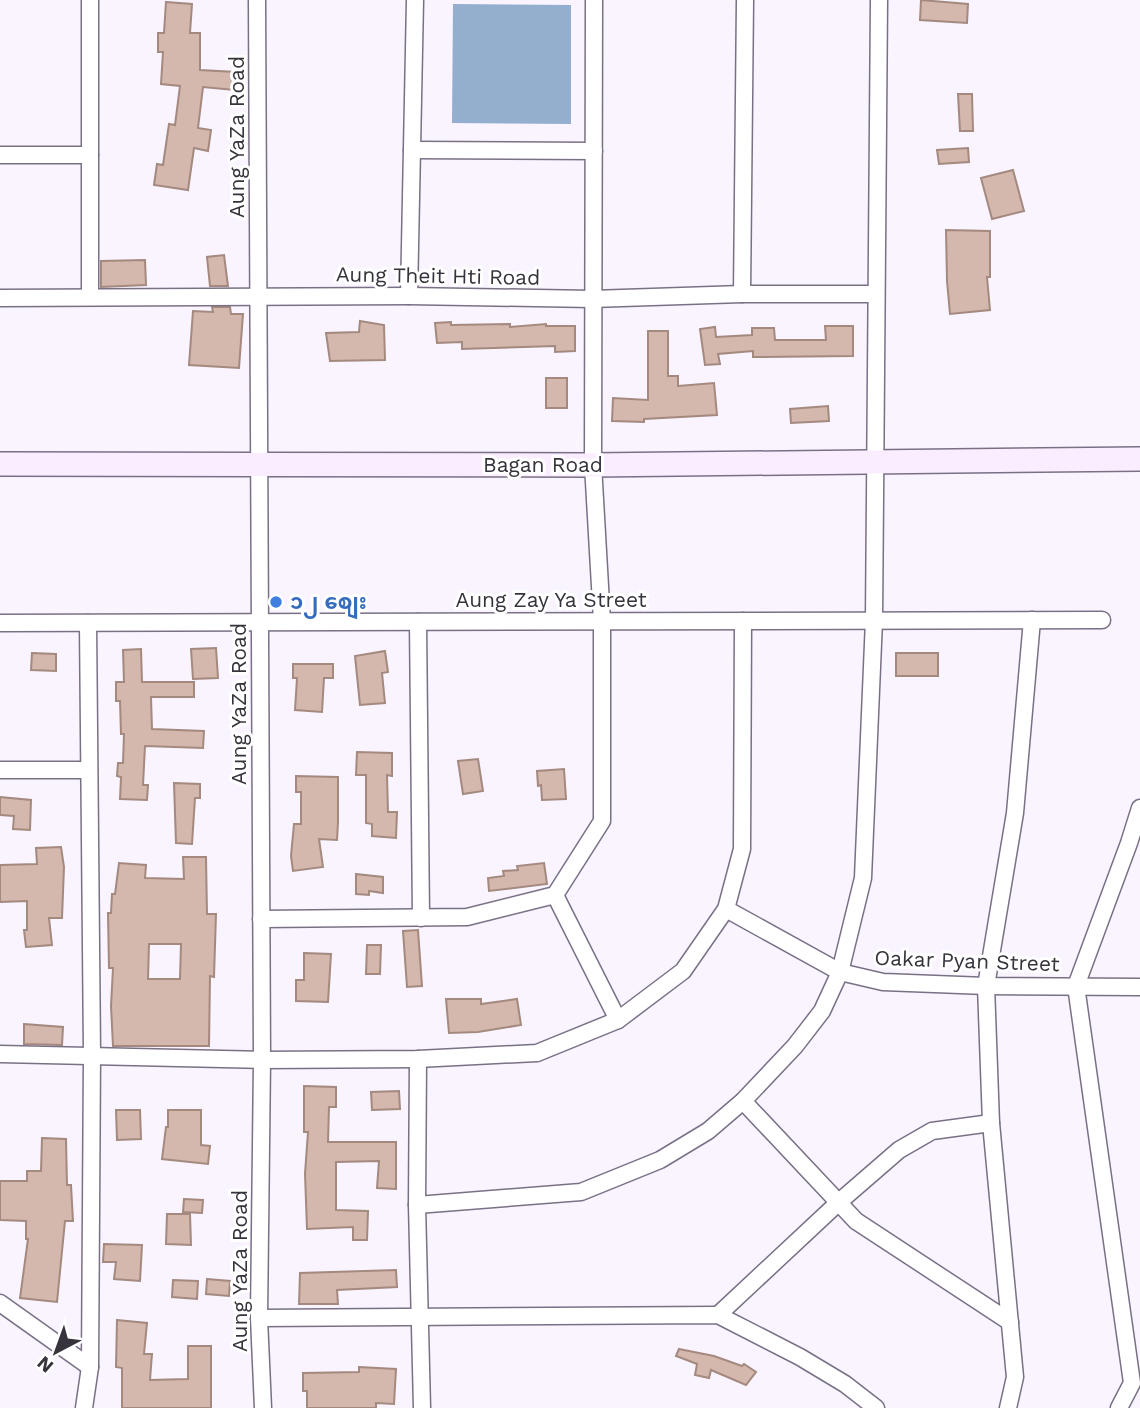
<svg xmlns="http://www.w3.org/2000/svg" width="1140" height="1408" viewBox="0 0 1140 1408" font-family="'Work Sans','Noto Sans Myanmar',sans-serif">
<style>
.water{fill:#94aece}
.building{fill:#d4b7ad;stroke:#a4897f;stroke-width:2;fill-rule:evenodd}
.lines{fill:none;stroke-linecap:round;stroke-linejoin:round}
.street-casing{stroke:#797086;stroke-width:19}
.secondary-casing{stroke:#797086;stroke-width:26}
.street{stroke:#fff;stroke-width:16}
.secondary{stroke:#faedff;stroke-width:23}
.shop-dot{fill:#3f7fe0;stroke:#fff;stroke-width:2.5}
.labels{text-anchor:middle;stroke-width:6;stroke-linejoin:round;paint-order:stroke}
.street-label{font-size:21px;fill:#37333d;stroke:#fff}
.shop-label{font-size:21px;font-weight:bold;fill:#366cbe;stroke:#fff;text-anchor:start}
</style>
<rect width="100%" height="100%" fill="#f9f4ff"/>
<polygon class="water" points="453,4 571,5 571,124 452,123"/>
<g class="building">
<polygon points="921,0 968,4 967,23 920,20"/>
<polygon points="166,2 192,4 190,33 200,33 200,70 236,72 234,90 203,87 198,128 211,130 208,151 194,148 188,190 154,185 157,164 163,165 169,124 175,125 180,86 161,84 163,52 158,52 158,33 164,33"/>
<polygon points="958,94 972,94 973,131 960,131"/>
<polygon points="968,148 969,162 939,164 937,150"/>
<polygon points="1013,170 1024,211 992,219 981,178"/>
<polygon points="946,230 990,231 990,277 987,277 990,310 950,314 947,281"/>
<polygon points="224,255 228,286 210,286 207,257"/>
<polygon points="145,260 146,285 101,287 101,261"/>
<polygon points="212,307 230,307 231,314 243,314 239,368 189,365 193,311 213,312"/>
<polygon points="360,321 384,325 385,360 330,361 326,333 359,332"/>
<polygon points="451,322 451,325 510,324 510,327 546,324 546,326 575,326 575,351 555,352 555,346 462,349 462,342 437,343 435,323"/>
<polygon points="825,326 853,326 853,356 753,357 753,351 718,354 720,364 705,365 700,329 715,327 716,337 752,335 752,328 774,328 775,340 826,340"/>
<polygon points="648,331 668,331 668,376 678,376 678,386 714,383 717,415 644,419 644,422 612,421 613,398 648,400"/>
<rect x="546" y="378" width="21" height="30"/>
<polygon points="828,406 829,421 791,423 790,409"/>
<polygon points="216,648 218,678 193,679 191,649"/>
<polygon points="141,649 142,682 194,682 194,697 151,697 152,729 204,731 203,748 145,746 143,785 148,785 147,800 120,799 121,777 117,776 118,763 123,763 124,734 121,734 120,701 116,701 116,682 124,682 123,650"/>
<polygon points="385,651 388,672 382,673 385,703 360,705 355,656"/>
<polygon points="32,653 56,654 56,671 31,670"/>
<rect x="896" y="653" width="42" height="23"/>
<polygon points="293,664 333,664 333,678 324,678 322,712 295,710 297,678 293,678"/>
<polygon points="357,752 392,753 392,776 387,775 388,812 397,812 396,838 372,836 372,824 366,823 366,775 356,775"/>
<polygon points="478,759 483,791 463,794 458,761"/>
<polygon points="564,769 566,799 542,800 541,785 538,786 537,771"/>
<polygon points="296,776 338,777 338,822 337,840 319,839 323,867 293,871 291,856 294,824 301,824 301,792 296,792"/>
<polygon points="174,783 200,784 200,798 195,798 192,844 176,843"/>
<polygon points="0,797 31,800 30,830 13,829 14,816 0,815"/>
<polygon points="61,847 64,867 62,918 49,918 52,945 26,947 24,930 27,930 27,901 0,902 0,865 37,864 36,848"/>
<path d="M183,857h23l1,57h9l-2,63 -4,-1 -1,70h-96l-2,-40 2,-38h-4l-1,-55h3l1,-19h3l4,-31 27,2 -1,13 39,1zM149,944h32l-1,35h-32z"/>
<polygon points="544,863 547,884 489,891 488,878 504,876 503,871 518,870 517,866"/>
<polygon points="356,874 383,877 383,893 369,891 369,895 356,894"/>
<polygon points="418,930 422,986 407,987 403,931"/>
<polygon points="367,945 381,945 380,974 366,974"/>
<polygon points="304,953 331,954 328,1002 296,1001 296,980 304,980"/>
<polygon points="446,999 481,999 481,1004 517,999 521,1025 478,1032 449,1033"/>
<polygon points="24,1024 63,1027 62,1045 24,1044"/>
<polygon points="304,1086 336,1087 336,1107 329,1107 328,1142 396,1142 396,1189 377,1188 379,1161 336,1162 336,1210 368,1211 367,1240 353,1240 353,1227 307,1229 305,1174 308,1132 304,1132"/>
<polygon points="399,1091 400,1109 372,1110 371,1092"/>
<polygon points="116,1110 140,1110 141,1139 117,1140"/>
<polygon points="168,1110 201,1110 201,1145 210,1146 208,1164 162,1159 166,1127 168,1127"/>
<polygon points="42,1138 66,1139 67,1185 71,1185 73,1221 65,1221 57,1302 20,1298 28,1239 26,1239 26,1221 0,1220 0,1181 27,1181 27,1171 41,1171"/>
<polygon points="184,1199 203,1200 202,1213 183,1212"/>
<polygon points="167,1214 190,1214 191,1245 166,1244"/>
<polygon points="104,1244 142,1245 140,1281 114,1279 116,1262 103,1262"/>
<polygon points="396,1270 397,1287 337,1290 338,1304 299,1304 300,1273"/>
<polygon points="207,1279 230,1281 229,1296 206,1294"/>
<polygon points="173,1280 198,1281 197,1299 172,1297"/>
<polygon points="117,1320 147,1323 144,1354 152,1354 150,1380 188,1379 188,1346 211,1346 211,1408 122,1408 122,1368 116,1367"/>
<polygon points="679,1349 714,1356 742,1366 744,1364 756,1372 746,1385 711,1370 709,1378 695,1375 697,1364 676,1356"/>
<polygon points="359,1367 396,1369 394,1404 376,1403 376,1408 307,1408 307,1391 303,1391 303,1373 359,1372"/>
</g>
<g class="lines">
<defs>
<g id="street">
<polyline points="90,0 90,297"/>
<polyline points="257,0 262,1060 259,1318 263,1408"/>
<polyline points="412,150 594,151"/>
<polyline points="0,155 90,155"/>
<polyline points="742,294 745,0"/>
<polyline points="409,296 415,0"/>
<polyline points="0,298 409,296 592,299 742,294 875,294"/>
<polyline points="418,622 421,918"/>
<polyline points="0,623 1102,620"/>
<polyline points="0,770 89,770"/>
<polyline points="555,895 618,1020"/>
<polyline points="726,909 840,972 883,982 986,986 1140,987"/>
<polyline points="261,919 467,917 555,895 602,821 602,621 593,465 594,0"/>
<polyline points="0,1054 262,1060 418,1059 537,1053 618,1020 683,971 726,909 742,849 743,621"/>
<polyline points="418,1059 417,1205 422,1408"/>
<polyline points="743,1101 856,1221 1010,1322"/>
<polyline points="417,1205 581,1192 660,1160 708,1131 743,1101 795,1046 822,1011 840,972 863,878 874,620 879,0"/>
<polyline points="0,1303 90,1367"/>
<polyline points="718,1315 839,1202 899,1150 932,1131 991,1123"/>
<polyline points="259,1318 718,1315 800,1357 845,1384 876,1408"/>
<polyline points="84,1408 90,1367 92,1054 88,623"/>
<polyline points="1008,1408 1015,1377 991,1123 986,986 1015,813 1032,620"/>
<polyline points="1119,1408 1132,1383 1076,986 1129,843 1140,808"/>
</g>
<polyline id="secondary" points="0,464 593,465 1140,459"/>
</defs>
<use href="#street" class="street-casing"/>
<use href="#secondary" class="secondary-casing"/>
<use href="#street" class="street"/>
<use href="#secondary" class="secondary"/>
</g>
<circle class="shop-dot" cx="276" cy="602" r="7"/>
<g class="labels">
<g class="street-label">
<text transform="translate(237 137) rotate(-90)" y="7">Aung YaZa Road</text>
<text transform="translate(438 276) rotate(1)" y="7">Aung Theit Hti Road</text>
<text x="543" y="472">Bagan Road</text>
<text x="551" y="607">Aung Zay Ya Street</text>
<text transform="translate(239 704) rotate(-90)" y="7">Aung YaZa Road</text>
<text transform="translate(967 961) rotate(2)" y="7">Oakar Pyan Street</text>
<text transform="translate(240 1271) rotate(-90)" y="7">Aung YaZa Road</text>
</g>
<g class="shop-label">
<text x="290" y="609">၁၂ စျေး</text>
</g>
</g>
<g transform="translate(56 1352) rotate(221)" stroke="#ffffff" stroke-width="5" paint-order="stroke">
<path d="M0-5L12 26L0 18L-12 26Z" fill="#37333d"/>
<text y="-10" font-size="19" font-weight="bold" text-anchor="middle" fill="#37333d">N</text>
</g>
</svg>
